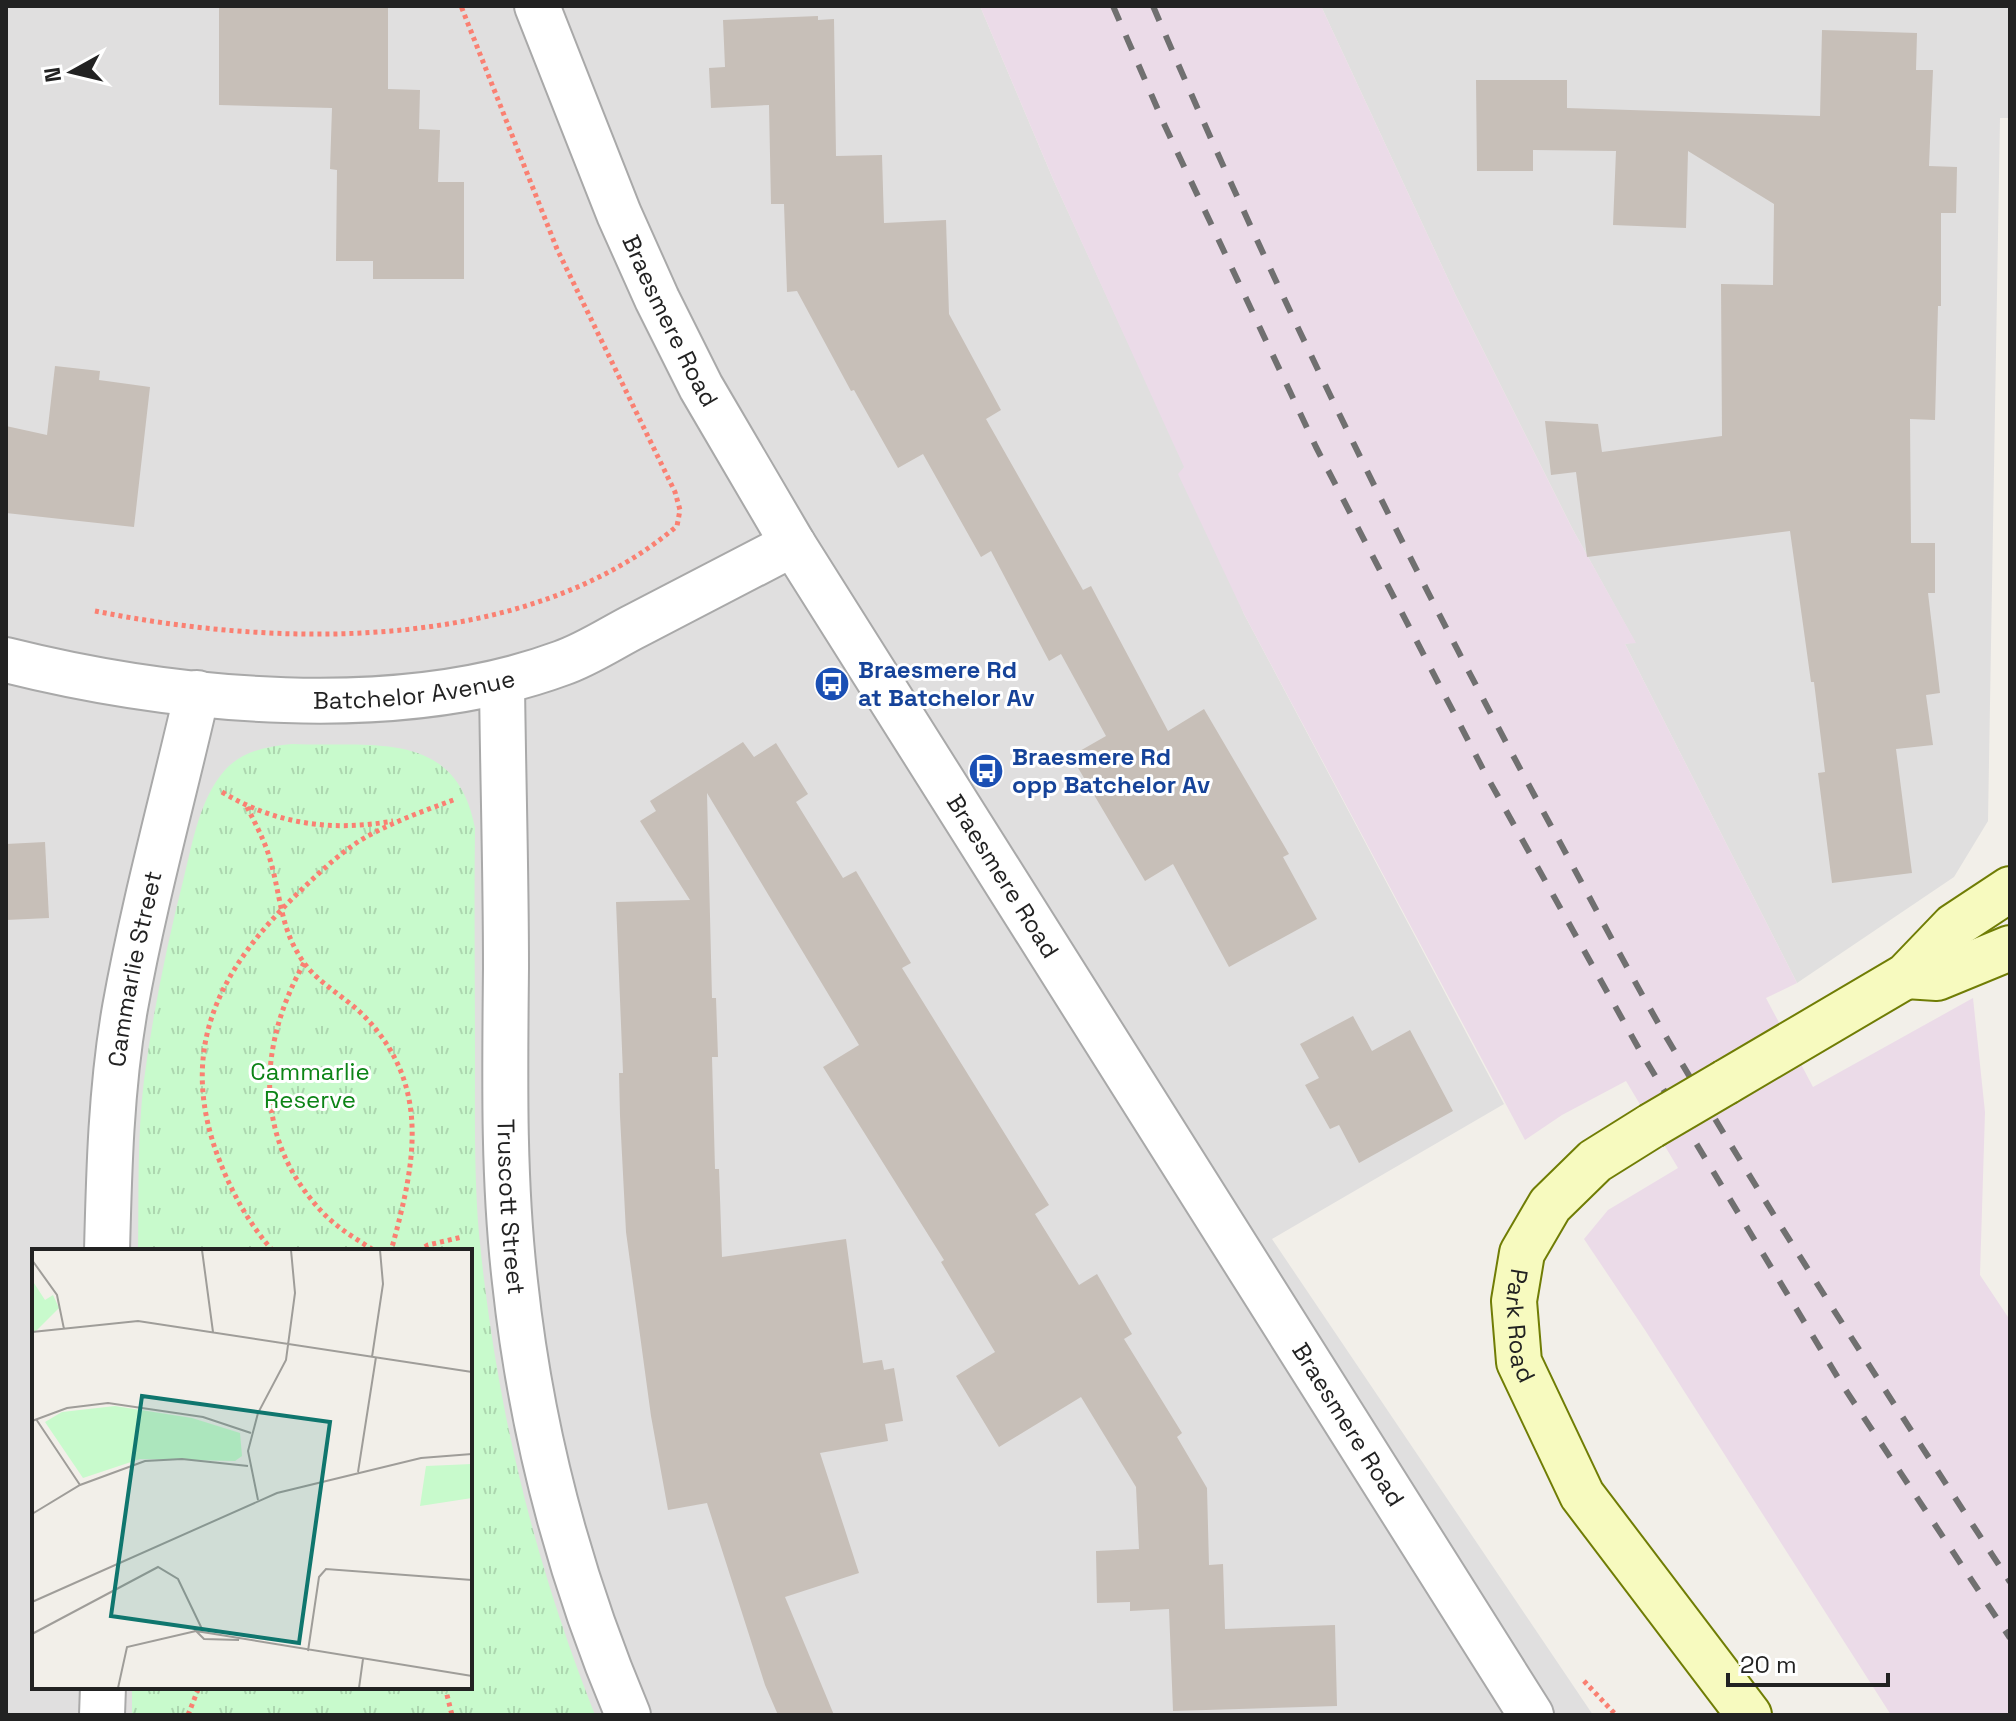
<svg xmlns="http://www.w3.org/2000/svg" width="2016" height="1721" viewBox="0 0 2016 1721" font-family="'Space Grotesk',sans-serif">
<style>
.residential{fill:#e0dfdf;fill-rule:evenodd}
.railway{fill:#ebdbe8}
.park{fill:url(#park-tufts)}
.building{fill:#c7bfb8}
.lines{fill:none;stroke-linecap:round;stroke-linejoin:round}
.minor-casing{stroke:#a9a9a9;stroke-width:48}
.tertiary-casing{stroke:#a9a9a9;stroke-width:48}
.secondary-casing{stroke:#707d05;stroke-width:48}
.path{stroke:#fa8072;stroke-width:5;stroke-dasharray:4 4;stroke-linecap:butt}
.minor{stroke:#fff;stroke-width:44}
.tertiary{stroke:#fff;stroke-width:44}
.secondary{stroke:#f7fabf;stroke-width:44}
.rail{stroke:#707070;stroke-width:6;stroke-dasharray:16 16;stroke-linecap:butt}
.secondary-bridge-casing{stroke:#707d05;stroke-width:48;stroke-linecap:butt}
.secondary-bridge{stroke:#f7fabf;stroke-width:44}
.labels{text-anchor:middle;stroke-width:6;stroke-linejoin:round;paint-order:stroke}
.street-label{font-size:24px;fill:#222;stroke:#fff}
.transit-label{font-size:24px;font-weight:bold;fill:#164399;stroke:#fff;text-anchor:start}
.park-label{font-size:24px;fill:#0c8416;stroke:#fff}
.inset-road{fill:none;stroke:#9f9d99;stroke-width:2}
.view{fill:#0f766e;fill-opacity:0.15;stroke:#0f766e;stroke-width:4}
.inset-edge{fill:none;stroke:#222;stroke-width:4}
</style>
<defs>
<pattern id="park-tufts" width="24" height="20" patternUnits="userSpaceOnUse" patternTransform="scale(2)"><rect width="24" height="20" fill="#c8facc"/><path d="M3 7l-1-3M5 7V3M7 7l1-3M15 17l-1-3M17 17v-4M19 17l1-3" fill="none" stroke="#acd6af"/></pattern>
</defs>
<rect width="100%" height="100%" fill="#f2efe9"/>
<g class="residential">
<path d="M6,6h974l73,173 132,288 59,147 260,490 -232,135 321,476h-1587zM34,1251h436v436h-436z"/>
<polygon points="1321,6 2010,6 2010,118 2000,118 1988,821 1954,877 1797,983 1625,644 1635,642 1572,528 1456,296"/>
</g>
<polygon class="railway" points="980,6 1321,6 1456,296 1572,528 1636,643 1625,644 1797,983 1766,998 1813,1087 1973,998 1985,1112 1980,1275 2010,1320 2010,1715 1891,1715 1645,1330 1584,1239 1608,1210 1678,1168 1626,1081 1562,1115 1525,1140 1244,614 1178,474 1184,467 1053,179"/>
<path class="park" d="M292,744c78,4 164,-17 183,84 -1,76 0,153 0,230 0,58 -1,117 4,176 17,171 53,321 116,481h-463v-28h338v-436h-332c1,-57 -1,-114 6,-171 9,-68 23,-136 40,-203 9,-36 16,-79 41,-107 17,-19 43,-24 67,-26z"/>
<g class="building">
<polygon points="219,6 388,6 388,89 420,90 419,129 440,130 438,182 464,182 464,279 373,279 373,261 336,261 337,170 330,169 332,108 219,105"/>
<polygon points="818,16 818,20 834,19 836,156 882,155 884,223 946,220 949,314 1001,410 986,419 1083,590 1091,586 1168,731 1204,709 1289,854 1283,857 1317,919 1229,967 1173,864 1145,881 1071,756 1106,736 1061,654 1049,661 991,551 981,557 923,454 898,468 854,390 851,391 797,291 787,292 784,204 771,204 769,105 711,108 709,68 725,67 723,20"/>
<polygon points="1822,30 1917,33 1916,70 1933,70 1929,166 1957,167 1956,213 1941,213 1941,306 1938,306 1935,420 1910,419 1911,543 1935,543 1935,593 1928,593 1940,693 1926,695 1933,745 1896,749 1912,873 1832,883 1818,773 1825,772 1814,682 1811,682 1790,531 1587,557 1576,472 1551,475 1545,421 1598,424 1602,452 1722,436 1721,284 1773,285 1774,204 1688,151 1686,228 1613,225 1616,151 1533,150 1533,171 1477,171 1476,80 1567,80 1567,108 1820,116"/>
<polygon points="55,366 100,371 99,380 150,387 134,527 6,513 6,426 47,435"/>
<polygon points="743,742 754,757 776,743 808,794 796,802 843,878 856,871 911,963 902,968 1049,1205 1035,1214 1079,1285 1097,1274 1132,1334 1124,1339 1182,1433 1177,1437 1207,1488 1209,1565 1223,1564 1225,1629 1335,1625 1337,1706 1173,1711 1169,1609 1130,1611 1130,1602 1097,1603 1096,1551 1139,1549 1136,1487 1081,1397 999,1447 956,1376 995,1352 941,1262 944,1260 823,1067 859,1045 707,793 712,998 716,998 718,1057 712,1057 715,1169 719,1169 722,1257 846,1239 863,1363 882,1360 884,1370 894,1368 903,1421 885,1424 888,1441 820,1453 859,1573 785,1597 834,1715 778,1715 765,1685 707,1503 668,1510 651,1416 626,1232 620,1116 619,1073 623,1073 616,902 690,900 640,821 656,811 650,801"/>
<polygon points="45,842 49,918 6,920 6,844"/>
<polygon points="1353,1016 1372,1051 1410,1030 1453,1111 1359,1163 1339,1125 1330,1129 1305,1085 1319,1078 1300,1044"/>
</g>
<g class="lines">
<defs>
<g id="minor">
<path id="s1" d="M6,660c168,42 391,64 556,3 26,-9 51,-26 75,-38 52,-27 104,-54 156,-81"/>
<path id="s2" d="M502,683c1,95 4,189 4,285 -1,104 -3,210 9,314 16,149 55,296 113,433"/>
<path id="s3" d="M107,1251c2,-81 4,-163 18,-243 19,-106 48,-210 72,-315"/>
<polyline points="102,1715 103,1687"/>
</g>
<g id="tertiary">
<path id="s4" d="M537,6l82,208 38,85 44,88 92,157 738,1171"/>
</g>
<g id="secondary">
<polyline points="1906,976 1937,978 2010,948"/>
<polyline points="1726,1082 1906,976 1954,926 2010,889"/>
<path id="s5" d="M1651,1126l-56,35 -45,44 -28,48 -8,48 5,61 63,133 167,220"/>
</g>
</defs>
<use href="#minor" class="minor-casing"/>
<use href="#tertiary" class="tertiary-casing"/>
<use href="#secondary" class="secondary-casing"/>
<g class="path">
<path d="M95,611c182,37 432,43 582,-85l3,-16 -5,-18 -118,-243 -96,-243"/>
<path d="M222,792c53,32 110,40 171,29"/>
<path d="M247,807c9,18 19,36 24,56 9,31 10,64 28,92 15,27 45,40 66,62 68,71 49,150 26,234"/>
<path d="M304,963c-47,85 -51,178 21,252 14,14 33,25 50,36"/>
<path d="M273,1251c-23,-26 -40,-56 -53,-89 -43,-109 -4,-189 76,-267 22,-21 44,-43 70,-58 29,-16 60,-27 90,-38"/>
<polyline points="418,1251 428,1245 462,1237"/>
<polyline points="1584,1681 1616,1715"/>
<polyline points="445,1687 452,1715"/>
<polyline points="188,1715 199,1687"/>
</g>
<use href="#minor" class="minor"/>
<use href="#tertiary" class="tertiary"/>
<use href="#secondary" class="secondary"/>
<g class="rail">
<polyline points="1113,6 1165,126 1316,447 1485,773 1639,1049 1843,1386 2010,1638"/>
<path d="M1153,6c120,280 253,553 398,820 39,71 76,144 117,214 108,184 225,363 342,542"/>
</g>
<defs>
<polyline id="secondary-bridge" points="1651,1126 1726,1082"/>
</defs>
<use href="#secondary-bridge" class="secondary-bridge-casing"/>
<use href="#secondary-bridge" class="secondary-bridge"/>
</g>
<defs>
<symbol id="bus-disc" viewBox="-11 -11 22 22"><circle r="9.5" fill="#1a4fb4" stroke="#fff"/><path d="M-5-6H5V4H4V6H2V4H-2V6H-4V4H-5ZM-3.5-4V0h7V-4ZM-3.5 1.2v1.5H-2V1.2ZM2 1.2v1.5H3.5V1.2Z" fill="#fff"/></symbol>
</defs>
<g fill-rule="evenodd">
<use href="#bus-disc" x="812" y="664" width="40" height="40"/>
<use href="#bus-disc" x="966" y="751" width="40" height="40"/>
</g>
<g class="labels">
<g class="street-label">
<text dy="8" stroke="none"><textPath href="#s4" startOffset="342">Braesmere Road</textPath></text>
<text dy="8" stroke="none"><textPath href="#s1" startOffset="412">Batchelor Avenue</textPath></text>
<text dy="8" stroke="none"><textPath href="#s4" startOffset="990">Braesmere Road</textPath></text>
<text dy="8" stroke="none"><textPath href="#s3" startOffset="284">Cammarlie Street</textPath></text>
<text dy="8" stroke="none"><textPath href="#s2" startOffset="524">Truscott Street</textPath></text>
<text dy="8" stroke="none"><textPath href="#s5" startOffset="258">Park Road</textPath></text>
<text dy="8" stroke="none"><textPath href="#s4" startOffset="1638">Braesmere Road</textPath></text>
</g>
<g class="transit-label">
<text x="858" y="678">Braesmere Rd<tspan x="858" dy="28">at Batchelor Av</tspan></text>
<text x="1012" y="765">Braesmere Rd<tspan x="1012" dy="28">opp Batchelor Av</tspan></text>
</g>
<g class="park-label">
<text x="310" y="1080">Cammarlie<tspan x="310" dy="28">Reserve</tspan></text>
</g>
</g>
<g transform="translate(32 1249)">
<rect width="440" height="440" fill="#f2efe9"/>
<path d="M0,31l13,20 8,-5 6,13 -27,27zM83,157l77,12 48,15 2,23 -7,5 -95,-2 -57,19 -38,-56 17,-10zM440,215v34l-52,8 6,-40z" fill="#c8facc"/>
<path class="inset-road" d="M170,1l11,82M0,11l25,35 7,34M0,83l106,-11 334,51M340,108l11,-73 -3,-34M4,170l44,66M0,172l35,-13 41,-5 95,14 48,16M326,223l18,-115M226,251l-10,-49 10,-38 28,-53 9,-67 -4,-43M0,265l48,-29 65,-24 37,-2 66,7M0,353l245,-109 144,-35 51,-4M0,385l126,-67 20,12 24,50M207,391l-35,-1 -8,-8 276,45M276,402l11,-74 7,-8 146,11M86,439l9,-41 69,-16M327,439l4,-29"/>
<path class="view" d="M110,147l188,26 -31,221 -188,-27z"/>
<rect width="440" height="440" class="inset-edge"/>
</g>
<rect width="2016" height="1721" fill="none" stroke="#222222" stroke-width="16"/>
<g transform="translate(72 72) rotate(262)" stroke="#ffffff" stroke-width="6" paint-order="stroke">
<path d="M0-6L14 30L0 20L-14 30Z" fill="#222222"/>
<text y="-12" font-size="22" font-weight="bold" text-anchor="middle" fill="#222222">N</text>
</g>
<path d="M1728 1673v12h160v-12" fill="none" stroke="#222222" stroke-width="4"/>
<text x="1740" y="1673" font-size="24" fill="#222222" stroke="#ffffff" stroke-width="6" paint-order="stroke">20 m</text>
</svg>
